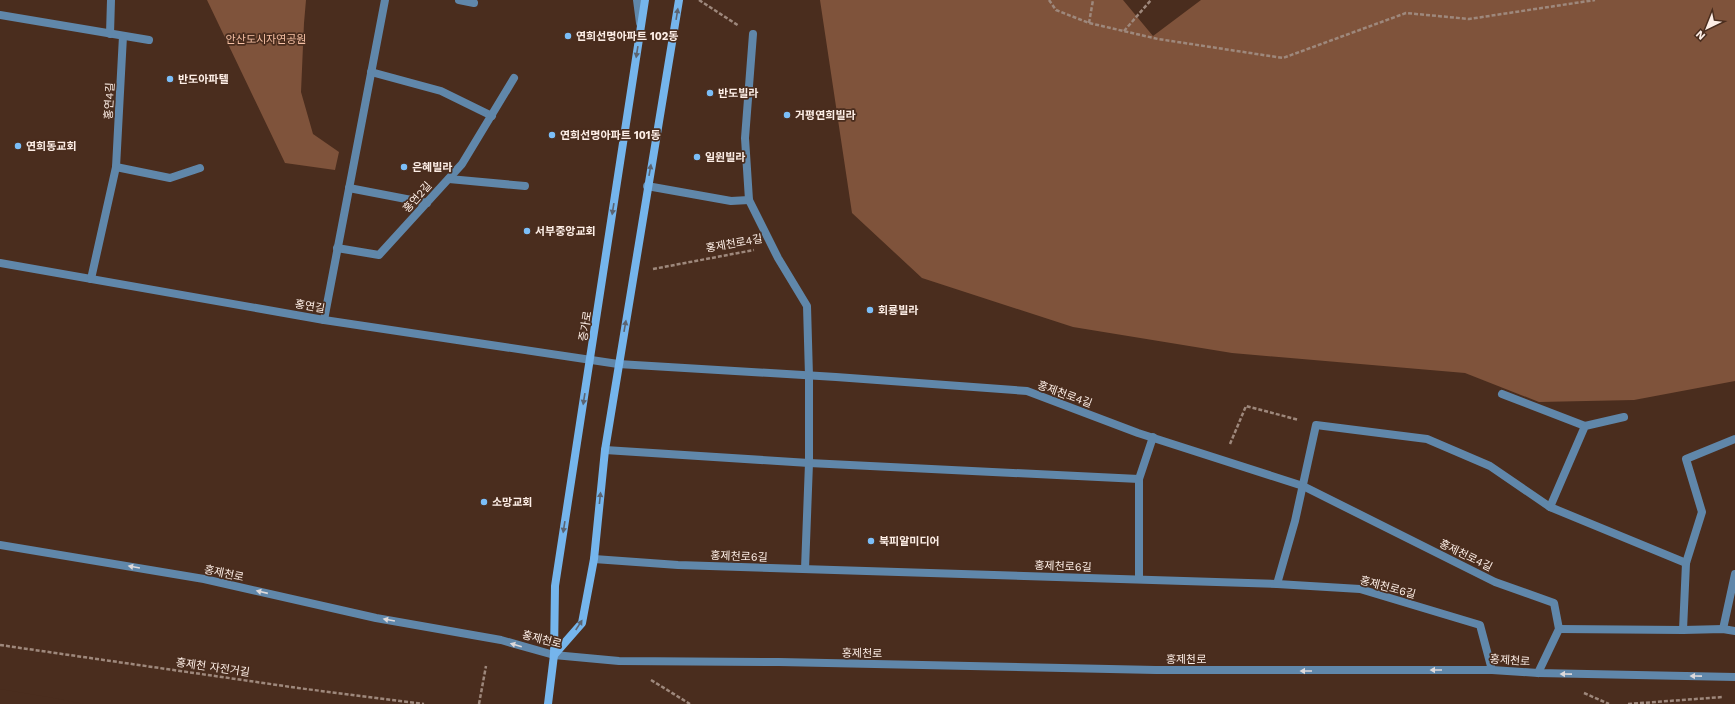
<svg xmlns="http://www.w3.org/2000/svg" width="1735" height="704" viewBox="0 0 1735 704" font-family="'Work Sans','Noto Sans KR',sans-serif">
<style>
.green{fill:#7f533b}
.pier{fill:#4a2d1e}
.lines{fill:none;stroke-linecap:round;stroke-linejoin:round}
.path{stroke:#9e887c;stroke-width:2.5;stroke-dasharray:4 2;stroke-linecap:butt}
.lane{stroke:#6087aa;stroke-width:8}
.street{stroke:#6087aa;stroke-width:8}
.secondary{stroke:#75b5ec;stroke-width:8}
.oneway{fill:#5b6370}
.oneway2{fill:#ded9da}
.poi-dot{fill:#7bbef8;stroke:#4a2d1e;stroke-width:1.5}
.labels{text-anchor:middle;stroke-width:3.5;stroke-linejoin:round;paint-order:stroke}
.poi-label{font-size:11px;font-weight:bold;fill:#fdeee6;stroke:#4a2d1e;text-anchor:start}
.park-label{font-size:11px;fill:#f6c0a4;stroke:#4a2d1e}
.street-label{font-size:11px;fill:#fdeee6;stroke:#4a2d1e}
</style>
<rect width="100%" height="100%" fill="#4a2d1e"/>
<g class="green">
<polygon points="207,0 306,0 304,23 301,92 313,134 339,152 335,170 285,163"/>
<polygon points="820,0 1123,0 1153,36 1201,0 1735,0 1735,381 1634,400 1539,402 1465,373 1232,353 1073,327 922,278 852,213"/>
</g>
<polygon class="pier" points="0,689 48,697 84,704 0,704"/>
<g class="lines">
<g class="path">
<polyline points="699,0 739,26"/>
<polyline points="1049,0 1056,10 1089,23 1158,39 1283,58 1406,13 1469,19 1595,0"/>
<polyline points="1089,23 1093,0"/>
<polyline points="1124,31 1151,0"/>
<polyline points="653,269 754,250"/>
<polyline points="1230,444 1246,406 1299,420"/>
<polyline points="0,645 298,688 424,704"/>
<polyline points="651,680 690,704"/>
<polyline points="1584,693 1609,704"/>
<polyline points="479,704 486,666"/>
<polyline points="1628,704 1723,697"/>
</g>
<g class="lane">
<polyline points="459,0 474,3"/>
<polyline points="110,34 111,0"/>
<polyline points="116,167 170,178 200,168"/>
<polyline points="449,179 525,186"/>
<polyline points="1502,394 1585,426"/>
<polyline points="1550,507 1585,426 1624,417"/>
</g>
<g class="street">
<polyline points="637,0 640,23"/>
<polyline points="0,15 149,40"/>
<polyline points="753,34 745,138 749,200 778,258 807,306 809,376 809,463 805,569"/>
<polyline points="371,72 441,91 492,116"/>
<polyline points="647,186 731,201 749,200"/>
<polyline points="349,188 427,203"/>
<polyline points="337,248 379,255 462,164 514,78"/>
<polyline points="0,263 324,320 618,364 836,377 1027,391 1138,433 1303,486 1495,582 1554,603 1559,629 1538,673"/>
<polyline points="91,279 116,167 123,36"/>
<polyline points="324,320 385,0"/>
<polyline points="605,450 809,463 1139,479"/>
<polyline points="0,545 204,579 376,618 501,640 554,655 619,661 779,662 1156,670 1492,670 1538,673 1735,677"/>
<polyline points="594,559 678,565 1277,584 1360,589 1480,625 1492,670"/>
<polyline points="1139,579 1139,479 1153,437"/>
<polyline points="1277,584 1295,521 1316,425 1427,439 1490,466 1550,507 1686,563"/>
<polyline points="1559,629 1683,630 1686,563 1702,512 1686,459 1735,439"/>
<polyline points="1723,629 1735,574"/>
<polyline points="1683,630 1723,629 1735,631"/>
</g>
<g class="secondary">
<polyline points="554,655 582,623 594,559 605,450 679,0"/>
<polyline points="548,704 554,655 555,586 645,0"/>
</g>
</g>
<defs><path id="oneway-solid" d="M-6-.8H1V-3.2L6.5 0L1 3.2V.8H-6Z"/></defs>
<g class="oneway">
<use href="#oneway-solid" transform="translate(677 14) rotate(-81)"/>
<use href="#oneway-solid" transform="translate(637 52) rotate(99)"/>
<use href="#oneway-solid" transform="translate(650 170) rotate(-80)"/>
<use href="#oneway-solid" transform="translate(613 209) rotate(99)"/>
<use href="#oneway-solid" transform="translate(625 326) rotate(-80)"/>
<use href="#oneway-solid" transform="translate(584 399) rotate(99)"/>
<use href="#oneway-solid" transform="translate(600 498) rotate(-84)"/>
<use href="#oneway-solid" transform="translate(564 527) rotate(99)"/>
<use href="#oneway-solid" transform="translate(579 625) rotate(-57)"/>
</g>
<g class="oneway2">
<use href="#oneway-solid" transform="translate(134 567) rotate(-170)"/>
<use href="#oneway-solid" transform="translate(262 592) rotate(-167)"/>
<use href="#oneway-solid" transform="translate(389 620) rotate(-170)"/>
<use href="#oneway-solid" transform="translate(516 645) rotate(-164)"/>
<use href="#oneway-solid" transform="translate(1436 670) rotate(180)"/>
<use href="#oneway-solid" transform="translate(1306 671) rotate(-180)"/>
<use href="#oneway-solid" transform="translate(1566 674) rotate(-179)"/>
<use href="#oneway-solid" transform="translate(1696 676) rotate(-179)"/>
</g>
<g class="poi-dot">
<circle cx="568" cy="36" r="4"/>
<circle cx="170" cy="79" r="4"/>
<circle cx="710" cy="93" r="4"/>
<circle cx="787" cy="115" r="4"/>
<circle cx="552" cy="135" r="4"/>
<circle cx="18" cy="146" r="4"/>
<circle cx="697" cy="157" r="4"/>
<circle cx="404" cy="167" r="4"/>
<circle cx="527" cy="231" r="4"/>
<circle cx="870" cy="310" r="4"/>
<circle cx="484" cy="502" r="4"/>
<circle cx="871" cy="541" r="4"/>
</g>
<g class="labels">
<g class="poi-label">
<text x="576" y="40">연희선명아파트 102동</text>
<text x="178" y="83">반도아파텔</text>
<text x="718" y="97">반도빌라</text>
<text x="795" y="119">거평연희빌라</text>
<text x="560" y="139">연희선명아파트 101동</text>
<text x="26" y="150">연희동교회</text>
<text x="705" y="161">일원빌라</text>
<text x="412" y="171">은혜빌라</text>
<text x="535" y="235">서부중앙교회</text>
<text x="878" y="314">회룡빌라</text>
<text x="492" y="506">소망교회</text>
<text x="879" y="545">북피알미디어</text>
</g>
<g class="park-label">
<text x="266" y="43">안산도시자연공원</text>
</g>
<g class="street-label">
<text transform="translate(109 101) rotate(-87)" y="4">홍연4길</text>
<text transform="translate(417 197) rotate(-48)" y="4">홍연2길</text>
<text transform="translate(734 243) rotate(-10)" y="4">홍제천로4길</text>
<text transform="translate(310 306) rotate(10)" y="4">홍연길</text>
<text transform="translate(585 326) rotate(-81)" y="4">증가로</text>
<text transform="translate(1065 394) rotate(20)" y="4">홍제천로4길</text>
<text transform="translate(1466 555) rotate(26)" y="4">홍제천로4길</text>
<text transform="translate(739 556) rotate(2)" y="4">홍제천로6길</text>
<text transform="translate(1063 566) rotate(2)" y="4">홍제천로6길</text>
<text transform="translate(224 573) rotate(12)" y="4">홍제천로</text>
<text transform="translate(1388 587) rotate(15)" y="4">홍제천로6길</text>
<text transform="translate(542 639) rotate(14)" y="4">홍제천로</text>
<text transform="translate(862 653) rotate(1)" y="4">홍제천로</text>
<text x="1186" y="663">홍제천로</text>
<text transform="translate(1510 660) rotate(4)" y="4">홍제천로</text>
<text transform="translate(213 667) rotate(8)" y="4">홍제천 자전거길</text>
</g>
</g>
<g transform="translate(1707 28) rotate(223)" stroke="#4a2d1e" stroke-width="3" paint-order="stroke">
<path d="M0-3L7 15L0 10L-7 15Z" fill="#fdeee6"/>
<text y="-6" font-size="11" font-weight="bold" text-anchor="middle" fill="#fdeee6">N</text>
</g>
</svg>
